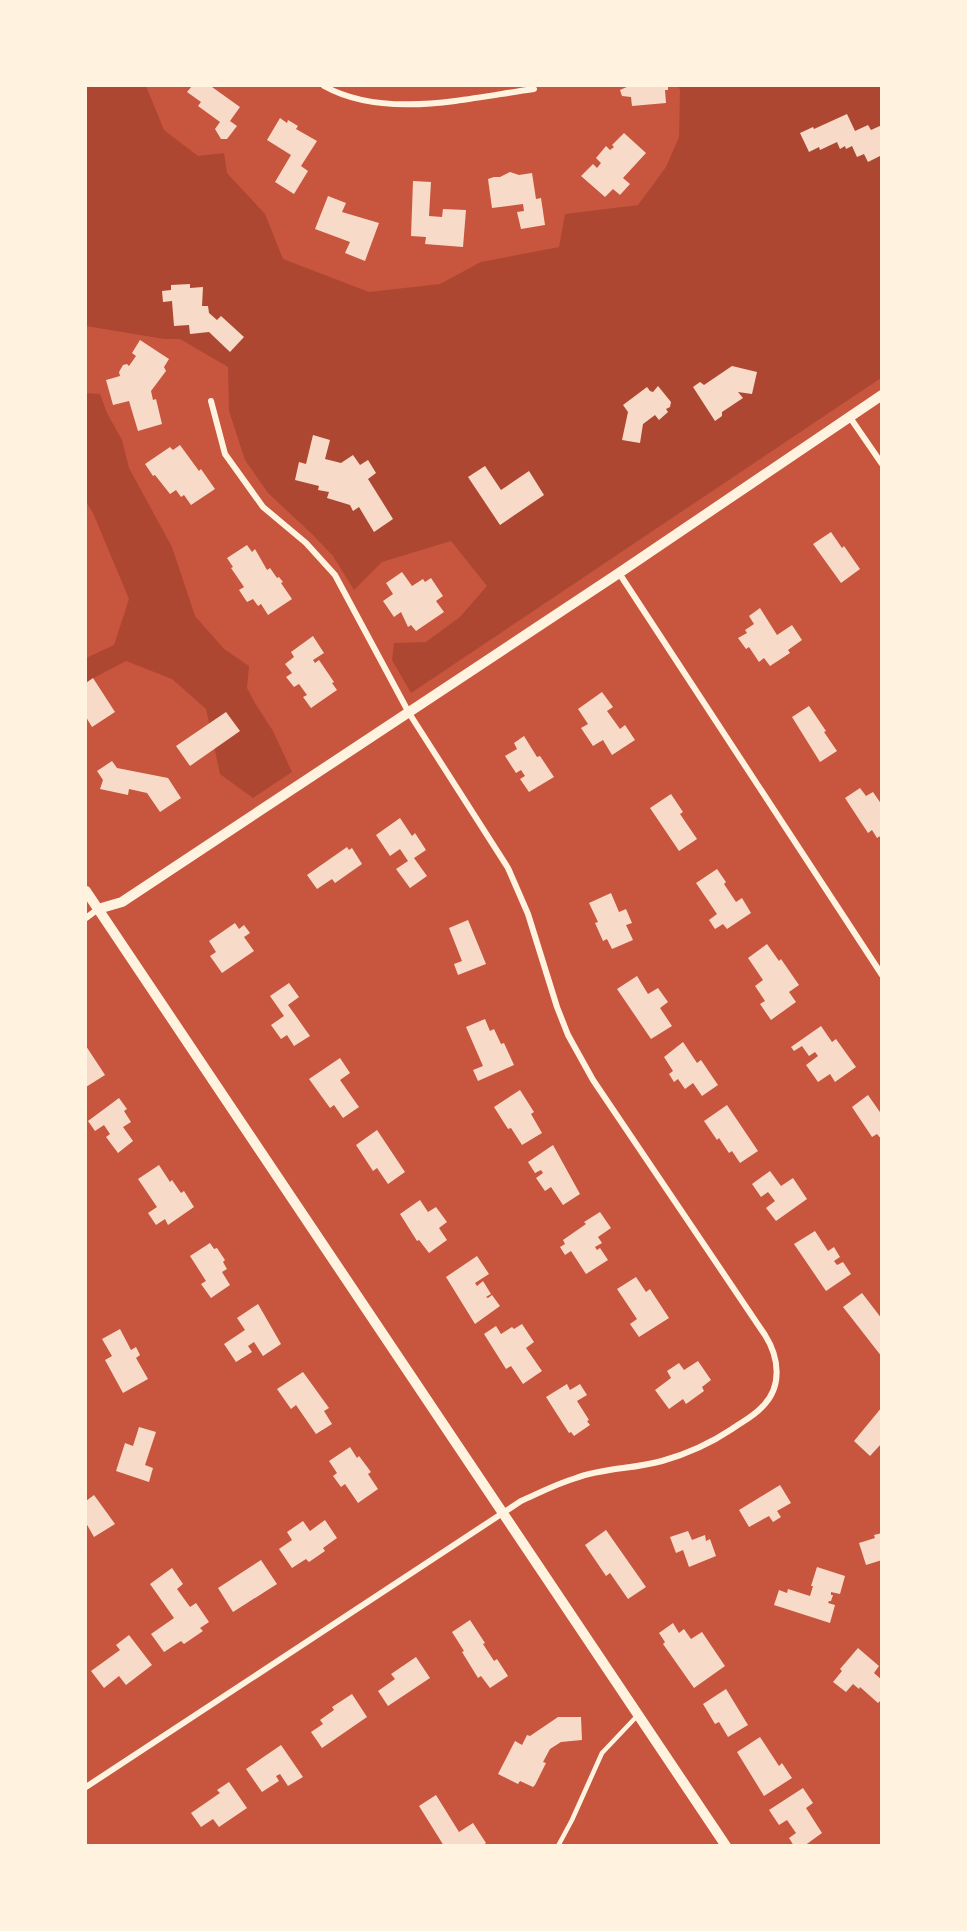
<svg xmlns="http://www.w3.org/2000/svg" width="967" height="1931" viewBox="0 0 967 1931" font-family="'Roboto Condensed',sans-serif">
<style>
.green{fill:#ae4732}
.building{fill:#f7dbc8}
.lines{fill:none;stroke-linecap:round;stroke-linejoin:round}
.service{stroke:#fff3e0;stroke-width:4.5}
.minor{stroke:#fff3e0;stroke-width:6}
.tertiary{stroke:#fff3e0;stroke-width:10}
</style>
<rect width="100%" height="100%" fill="#c8553d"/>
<g class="green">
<polygon points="86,86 146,86 164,130 198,156 224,153 227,173 265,214 283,259 369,292 440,284 481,262 559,247 565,214 638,205 666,167 679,137 680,90 678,86 881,86 881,378 411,693 392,660 394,643 426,642 460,617 487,586 451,541 382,562 354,590 333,556 312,534 268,493 245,460 229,411 228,367 180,339 164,339 86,326"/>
<polygon points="86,393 100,394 107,413 122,440 129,468 172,547 195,616 224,649 249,666 247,688 255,703 273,731 292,772 253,798 220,774 206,709 172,679 126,661 86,682 86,658 114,645 129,599 93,513 86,502"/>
</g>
<g class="building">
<polygon points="192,86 213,86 212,87 240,107 230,121 237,126 227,139 221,139 215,129 220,122 198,106 201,102 187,92"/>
<polygon points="629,86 668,86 668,90 665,90 666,103 632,106 631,97 622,96 620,90"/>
<polygon points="847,114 855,131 868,125 871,130 882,125 882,155 868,162 864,154 857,157 852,146 846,149 845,146 840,149 837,142 820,150 819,147 809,152 800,133 813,127 814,129"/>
<polygon points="280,118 287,123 288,120 298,126 296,129 317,141 301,166 308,171 294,194 275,182 291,155 267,140"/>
<polygon points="624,133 646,153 623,178 630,184 620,195 613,189 605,197 581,176 593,164 597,168 601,163 596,158 606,146 610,150 614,147 612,145"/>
<polygon points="510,172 519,175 532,173 536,199 541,198 545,225 521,229 517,212 524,211 523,204 492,208 488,179 494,177 500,177"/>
<polygon points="413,181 431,182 429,216 442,217 443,209 466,210 463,247 425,244 426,237 411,236"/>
<polygon points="328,196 346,203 342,212 379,223 365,261 345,253 350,242 315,229"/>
<polygon points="190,284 190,288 203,287 202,306 208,306 209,313 217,320 221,316 244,337 230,352 209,332 190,334 189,325 174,326 172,301 163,302 162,291 171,290 171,285"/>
<polygon points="140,340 169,359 164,367 166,371 151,391 153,400 156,399 162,424 138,431 129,401 113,405 106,380 120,376 119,372 123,365 127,364 129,366 136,356 132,353"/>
<polygon points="732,366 757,372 752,394 738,392 743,398 722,412 722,416 715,421 693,387 700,382 704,385"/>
<polygon points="658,386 671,402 670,407 666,409 668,412 659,420 655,415 643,424 640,443 622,440 628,412 623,405 647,387 650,391 653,392"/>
<polygon points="313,435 330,440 325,459 341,463 353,455 360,465 368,460 376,473 368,479 393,519 374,532 359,507 353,511 350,505 327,498 329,492 318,490 319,486 295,480 299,462 306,464"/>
<polygon points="180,445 199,471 201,469 215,489 191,505 184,495 181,497 176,490 170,494 155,475 153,476 145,464 170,447 173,450"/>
<polygon points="485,466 501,490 529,471 544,495 500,525 468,477"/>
<polygon points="831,532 842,548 844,546 860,569 841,583 813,544"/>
<polygon points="247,545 252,552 255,549 267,570 270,568 277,578 279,577 283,582 281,583 292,599 268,615 261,604 258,606 253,599 247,602 239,590 244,587 231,568 233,567 227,558"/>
<polygon points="402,572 412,586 423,579 425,582 431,578 443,596 436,601 444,612 416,631 411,625 408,627 401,612 394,617 383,601 393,594 386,583"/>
<polygon points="760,608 777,635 792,625 802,640 788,650 790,653 770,666 764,658 759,662 749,647 746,649 738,638 747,633 745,630 754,624 749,616"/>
<polygon points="313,636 324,653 313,660 315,663 319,660 334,682 332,683 337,690 311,708 303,697 307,695 299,684 294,687 286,677 292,673 285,664 294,657 291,652"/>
<polygon points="93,678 115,712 92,727 86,717 86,683"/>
<polygon points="602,692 613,707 607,711 620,729 625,725 635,740 612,755 603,740 593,746 581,728 588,724 578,709"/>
<polygon points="809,706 826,731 824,732 837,751 820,762 792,717"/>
<polygon points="226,712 240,731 190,766 176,746"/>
<polygon points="524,736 537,757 540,756 554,777 529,792 520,779 525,776 521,770 516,773 505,756 517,749 514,743"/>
<polygon points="112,761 117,768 168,778 181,798 160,812 147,793 129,789 128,795 100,789 103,780 97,771"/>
<polygon points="860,788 866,796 873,792 882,805 882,835 877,838 872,830 868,833 845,798"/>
<polygon points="671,794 683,812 680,814 697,839 679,851 650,808"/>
<polygon points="400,818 412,836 415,833 426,850 414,858 427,876 410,888 396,869 408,861 400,849 390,856 376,835"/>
<polygon points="347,847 349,850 352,848 362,864 335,883 332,879 317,889 307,875"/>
<polygon points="717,869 726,882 724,884 736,902 742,898 751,913 727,929 723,924 715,929 709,920 717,914 696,883"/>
<polygon points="611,893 619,912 626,909 632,923 626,925 633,940 612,949 607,939 603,941 595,923 598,922 589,903"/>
<polygon points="468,920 486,964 458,975 454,964 462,961 449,928"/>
<polygon points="235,923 239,929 244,925 250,933 244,937 254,951 222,973 210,956 216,952 209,941"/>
<polygon points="767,944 779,961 781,959 799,985 789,992 796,1002 771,1020 760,1004 765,1001 755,986 763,980 748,958"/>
<polygon points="637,976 648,994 658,988 668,1002 660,1008 672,1026 651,1039 617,989"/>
<polygon points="289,983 299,997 288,1005 310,1036 294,1046 287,1035 281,1039 271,1025 284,1016 270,996"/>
<polygon points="485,1019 490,1031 494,1029 501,1044 504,1043 514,1065 478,1081 473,1070 483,1066 466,1027"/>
<polygon points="821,1026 832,1042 836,1039 856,1067 835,1082 830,1074 818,1082 806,1065 818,1056 815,1052 809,1056 802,1046 794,1051 791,1047"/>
<polygon points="683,1042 697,1063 701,1060 718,1085 702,1096 693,1083 685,1089 678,1079 674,1082 669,1074 673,1071 664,1057"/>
<polygon points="86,1046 105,1075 86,1087"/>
<polygon points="340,1058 350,1073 340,1080 359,1107 343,1118 334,1105 330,1108 309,1079"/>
<polygon points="520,1090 534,1112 531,1114 542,1133 522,1145 511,1128 508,1129 494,1107"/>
<polygon points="868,1095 882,1115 882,1140 877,1134 872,1137 852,1107"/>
<polygon points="119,1098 127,1109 124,1111 131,1122 123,1127 133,1141 118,1153 106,1137 110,1134 104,1125 95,1131 88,1121"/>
<polygon points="727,1105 758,1151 740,1163 732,1151 729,1153 719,1138 717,1140 704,1121"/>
<polygon points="377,1130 405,1172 388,1184 377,1168 373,1171 356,1145"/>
<polygon points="553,1145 580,1194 563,1205 551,1187 545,1191 536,1178 543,1173 541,1170 535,1173 528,1162"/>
<polygon points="159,1165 170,1182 172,1180 181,1193 184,1191 194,1207 168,1225 165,1219 156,1225 148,1213 157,1207 138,1179"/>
<polygon points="770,1171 781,1186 793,1178 807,1199 776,1221 766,1208 775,1201 768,1192 761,1197 752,1184"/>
<polygon points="420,1200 428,1212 436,1207 447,1222 439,1228 447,1240 429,1253 419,1240 417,1241 400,1214"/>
<polygon points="600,1212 611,1228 598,1237 602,1243 595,1247 597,1250 600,1248 608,1260 586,1274 571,1251 565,1255 560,1247 565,1244 563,1240 586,1224 584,1222"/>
<polygon points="815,1231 828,1251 834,1247 840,1257 834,1261 837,1265 843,1262 851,1274 826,1291 794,1244"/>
<polygon points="210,1243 214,1249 217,1248 225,1260 223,1262 227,1269 222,1272 230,1285 211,1298 201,1284 206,1281 190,1256"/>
<polygon points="477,1256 489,1274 475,1283 477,1286 483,1281 491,1294 486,1297 488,1298 492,1295 500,1306 475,1324 446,1277"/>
<polygon points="636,1277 646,1292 650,1289 669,1318 639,1337 630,1324 637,1319 617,1289"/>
<polygon points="862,1293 882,1319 882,1357 843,1307"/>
<polygon points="258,1304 281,1344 263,1356 254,1342 248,1346 252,1352 236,1362 224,1344 245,1330 237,1318"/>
<polygon points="522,1324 534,1342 526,1348 542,1371 523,1384 511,1366 506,1369 484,1334 496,1326 501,1334 512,1327 514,1329"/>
<polygon points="120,1329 131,1350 136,1347 140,1355 136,1358 148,1379 123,1393 105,1360 112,1356 102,1339"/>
<polygon points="698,1361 711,1380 702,1387 704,1391 686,1404 683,1399 669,1409 655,1390 671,1378 667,1371 679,1363 684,1370"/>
<polygon points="303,1372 329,1408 324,1411 332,1424 316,1434 296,1405 291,1409 277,1389"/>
<polygon points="567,1384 570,1390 580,1384 587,1395 577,1401 589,1420 587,1421 590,1425 574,1436 571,1432 569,1433 546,1397"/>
<polygon points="882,1407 882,1443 870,1456 854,1441"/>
<polygon points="139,1427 156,1432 145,1465 153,1468 149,1482 116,1471 125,1443 133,1446"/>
<polygon points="350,1447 357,1458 359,1456 371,1472 368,1474 378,1489 358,1503 345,1484 341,1487 333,1476 337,1473 329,1461"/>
<polygon points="780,1485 791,1503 777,1511 781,1517 773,1522 769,1516 749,1527 739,1510"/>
<polygon points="94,1495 115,1524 94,1537 86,1523 86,1501"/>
<polygon points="325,1520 337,1538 323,1548 325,1551 309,1562 306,1559 292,1568 279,1549 292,1540 287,1532 303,1521 310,1531"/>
<polygon points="606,1530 646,1587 628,1599 610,1573 606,1576 585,1545"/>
<polygon points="688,1531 692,1540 705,1535 706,1541 710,1539 716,1556 689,1567 683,1550 676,1553 670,1537"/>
<polygon points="882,1533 882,1560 866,1565 859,1543 875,1538 874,1535"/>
<polygon points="261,1560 277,1584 233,1612 218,1588"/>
<polygon points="817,1567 845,1576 840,1594 831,1592 831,1595 833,1595 831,1601 829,1601 828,1603 835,1605 830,1623 774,1605 779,1590 787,1593 788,1589 810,1596 813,1586 811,1586"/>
<polygon points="172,1568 183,1584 177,1589 190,1607 196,1603 209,1622 200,1628 203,1631 184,1644 181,1641 164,1652 151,1634 174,1618 150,1584"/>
<polygon points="470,1620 485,1643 483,1644 494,1661 497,1659 508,1676 490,1688 481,1676 478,1678 462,1652 464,1651 452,1632"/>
<polygon points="673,1623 679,1633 684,1629 691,1639 702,1632 725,1666 694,1688 663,1644 665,1642 659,1633"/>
<polygon points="129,1635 152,1665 126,1685 119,1676 104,1688 91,1671 120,1650 116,1645"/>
<polygon points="858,1648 879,1666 874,1673 882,1680 882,1699 878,1703 860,1687 859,1689 853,1684 846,1692 833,1682 842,1671 840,1669"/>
<polygon points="416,1657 430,1678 388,1706 378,1691 395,1679 391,1674"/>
<polygon points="726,1689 748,1725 728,1737 719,1722 715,1724 703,1704"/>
<polygon points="352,1694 367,1717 322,1748 311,1732 323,1724 320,1720 334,1710 332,1707"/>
<polygon points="558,1717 581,1717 582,1740 561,1742 550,1749 543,1762 546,1763 535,1785 533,1787 520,1781 518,1784 498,1774 515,1741 522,1745 527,1735 530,1736"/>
<polygon points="760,1737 779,1766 782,1763 792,1778 764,1796 737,1752"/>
<polygon points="281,1745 303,1777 288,1786 280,1774 276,1776 279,1781 262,1792 246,1769"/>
<polygon points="229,1782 247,1808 219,1827 213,1819 201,1827 191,1813 220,1793 217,1790"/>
<polygon points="803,1788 813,1803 806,1808 822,1833 804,1846 794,1846 789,1838 796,1833 787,1820 779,1825 769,1810"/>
<polygon points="436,1795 459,1832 473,1823 486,1843 482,1846 444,1846 419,1806"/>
</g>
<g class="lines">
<polyline class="service" points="558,1846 572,1820 602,1753 638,1715"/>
<g class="minor">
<path d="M324,86c61,34 144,12 210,3"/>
<polyline points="849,416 882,464"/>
<polyline points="619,573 882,975"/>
<polyline points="86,918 98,909"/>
<path d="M86,1787l435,-286c18,-8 35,-17 55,-23 27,-10 57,-9 86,-17 25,-7 49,-18 70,-32 10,-7 22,-13 30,-22 21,-20 17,-50 3,-72l-172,-255 -25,-45 -11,-28 -29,-93 -20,-46 -99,-155 -74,-138 -29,-32 -43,-36 -38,-53 -14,-53"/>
</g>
<g class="tertiary">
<polyline points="86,891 726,1846"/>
<polyline points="98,909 122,902 619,573 882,395"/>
</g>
</g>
<rect width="967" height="1931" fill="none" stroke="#fff3e0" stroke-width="174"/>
</svg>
